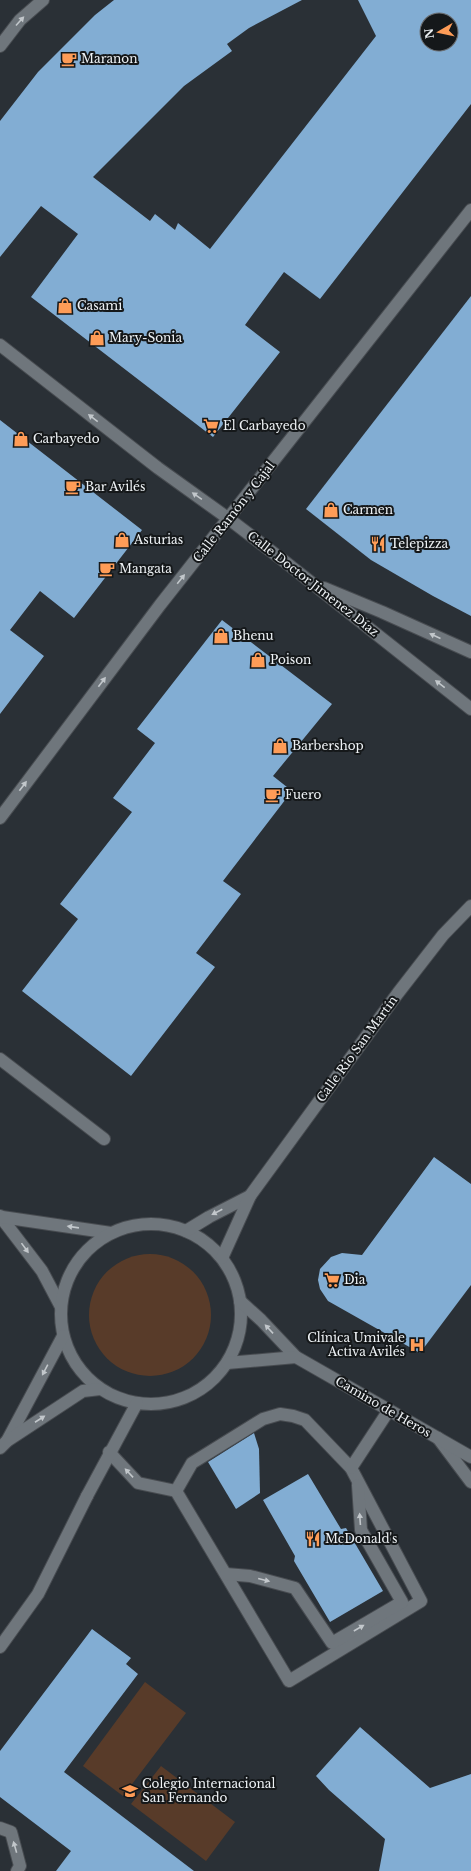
<svg xmlns="http://www.w3.org/2000/svg" width="471" height="1871" viewBox="0 0 471 1871" font-family="'Libre Baskerville',serif">
<style>
.green{fill:#583b29}
.building{fill:#82add3;fill-rule:evenodd}
.lines{fill:none;stroke-linecap:round;stroke-linejoin:round}
.lane-casing{stroke:#484c51;stroke-width:14}
.street-casing{stroke:#484c51;stroke-width:14}
.lane{stroke:#6f767c;stroke-width:12}
.street{stroke:#6f767c;stroke-width:12}
.oneway{fill:#c2c7cb}
.labels{text-anchor:middle;stroke-width:4;stroke-linejoin:round;paint-order:stroke}
.poi-label{font-size:12px;fill:#eef2f5;stroke:#15181a;text-anchor:start}
.street-label{font-size:12px;fill:#eef2f5;stroke:#15181a}
</style>
<rect width="100%" height="100%" fill="#2a3036"/>
<g class="green">
<circle cx="150" cy="1315" r="61"/>
<polygon points="145,1682 186,1713 123,1796 83,1766"/>
<polygon points="161,1766 235,1822 206,1861 131,1804"/>
</g>
<g class="building">
<path d="M114,0h188l-53,28 -22,16 5,7 -48,35 -91,91 57,44 5,-7 20,16 3,-7 32,26 166,-213 -18,-36h113v104l-151,195 -36,-27 -39,53 35,27 -67,85 -182,-140 47,-63 -37,-28 -41,51v-136l38,-49 57,-57zM427,20h24v24h-24z"/>
<polygon points="471,296 471,616 433,596 371,560 306,509"/>
<polygon points="0,420 142,530 74,618 40,591 10,630 44,656 0,714"/>
<polygon points="222,620 332,704 273,776 292,791 223,881 241,894 196,953 215,967 131,1076 22,991 78,919 60,904 132,812 113,798 155,743 137,729"/>
<polygon points="434,1157 471,1184 471,1285 420,1353 328,1301 320,1289 318,1280 320,1269 331,1257 342,1253 362,1255"/>
<polygon points="254,1433 259,1449 260,1493 236,1509 208,1462"/>
<polygon points="308,1474 341,1529 346,1528 383,1591 330,1622 294,1561 295,1556 263,1500"/>
<polygon points="92,1629 131,1658 126,1664 138,1674 64,1772 194,1871 56,1871 71,1851 0,1797 0,1751"/>
<polygon points="360,1727 430,1788 471,1774 471,1871 379,1871 385,1839 329,1790 316,1776"/>
</g>
<g class="lines">
<defs>
<g id="lane">
<polygon points="280,1414 293,1416 305,1420 351,1468 421,1601 289,1681 176,1491 192,1463 263,1419"/>
<polyline points="438,1438 471,1482"/>
<polyline points="109,1452 138,1483 176,1491"/>
<polyline points="226,1574 250,1576 295,1588 332,1643 402,1602 361,1530 358,1485"/>
<polyline points="0,1647 38,1594 87,1496"/>
<polyline points="0,1828 11,1832 20,1866 17,1871"/>
</g>
<g id="street">
<polyline points="0,46 20,20 43,0"/>
<polyline points="0,345 158,468 229,519 284,561 471,709"/>
<polyline points="324,588 382,612 471,652"/>
<polyline points="0,818 160,605 471,210"/>
<polyline points="0,1059 104,1139"/>
<polyline points="0,1216 42,1271 61,1307"/>
<polyline points="2,1217 111,1233"/>
<circle cx="151" cy="1314" r="90"/>
<polyline points="186,1231 209,1217 250,1196"/>
<polyline points="222,1258 250,1196 398,993 443,935 471,906"/>
<polyline points="240,1301 261,1320 296,1357 471,1457"/>
<polyline points="227,1363 296,1357"/>
<polyline points="7,1441 63,1336"/>
<polyline points="0,1448 7,1441 83,1391 100,1389"/>
<polyline points="351,1468 389,1410"/>
<polyline points="87,1496 137,1403"/>
</g>
</defs>
<use href="#lane" class="lane-casing"/>
<use href="#street" class="street-casing"/>
<use href="#lane" class="lane"/>
<use href="#street" class="street"/>
</g>
<defs><path id="oneway-solid" d="M-6-.8H1V-3.2L6.5 0L1 3.2V.8H-6Z"/></defs>
<g class="oneway">
<use href="#oneway-solid" transform="translate(20 21) rotate(-48)"/>
<use href="#oneway-solid" transform="translate(93 418) rotate(-142)"/>
<use href="#oneway-solid" transform="translate(197 496) rotate(-145)"/>
<use href="#oneway-solid" transform="translate(181 579) rotate(-51)"/>
<use href="#oneway-solid" transform="translate(435 636) rotate(-156)"/>
<use href="#oneway-solid" transform="translate(102 682) rotate(-53)"/>
<use href="#oneway-solid" transform="translate(440 684) rotate(-142)"/>
<use href="#oneway-solid" transform="translate(23 786) rotate(-53)"/>
<use href="#oneway-solid" transform="translate(217 1212) rotate(153)"/>
<use href="#oneway-solid" transform="translate(73 1227) rotate(-172)"/>
<use href="#oneway-solid" transform="translate(25 1248) rotate(54)"/>
<use href="#oneway-solid" transform="translate(269 1329) rotate(-133)"/>
<use href="#oneway-solid" transform="translate(45 1370) rotate(118)"/>
<use href="#oneway-solid" transform="translate(40 1419) rotate(-33)"/>
<use href="#oneway-solid" transform="translate(129 1473) rotate(-133)"/>
<use href="#oneway-solid" transform="translate(360 1519) rotate(-94)"/>
<use href="#oneway-solid" transform="translate(264 1580) rotate(14)"/>
<use href="#oneway-solid" transform="translate(359 1628) rotate(-30)"/>
<use href="#oneway-solid" transform="translate(15 1847) rotate(-106)"/>
</g>
<defs>
<symbol id="cafe-bare" viewBox="-9 -9 18 18"><path d="M-5.5-4.5H6V0H3Q3 3.5 0 3.5H-2.5Q-5.5 3.5-5.5 0ZM3-3.2v2h1.7v-2ZM-6 4.5H4V6H-6Z" fill="#fe9c57" stroke="#15181a" stroke-width="2.5" paint-order="stroke"/></symbol>
<symbol id="shop-bare" viewBox="-9 -9 18 18"><path d="M-5-2.5h2.3a2.7 3.5 0 0 1 5.4 0H5L5.5 6h-11ZM-1.5-2.5h3a1.5 2.3 0 0 0-3 0Z" fill="#fe9c57" stroke="#15181a" stroke-width="2.5" paint-order="stroke"/></symbol>
<symbol id="supermarket-bare" viewBox="-9 -9 18 18"><path d="M-6-5.5h2.5l.6 2H6L4.5 2H-2.5L-4.4-4H-6ZM-1.5 3.2a1.3 1.3 0 1 0 .1 0ZM3 3.2a1.3 1.3 0 1 0 .1 0Z" fill="#fe9c57" stroke="#15181a" stroke-width="2.5" paint-order="stroke"/></symbol>
<symbol id="restaurant-bare" viewBox="-9 -9 18 18"><path d="M-5-6h1v4h1v-4h1v4h1v-4h1v5L-1.5 .5V6h-2V.5L-5-1ZM5-6V6H3V1.5H1.5Q1.5-4 5-6Z" fill="#fe9c57" stroke="#15181a" stroke-width="2.5" paint-order="stroke"/></symbol>
<symbol id="hospital-bare" viewBox="-9 -9 18 18"><path d="M-5-5h3v3.5h4V-5h3V5h-3V1.5h-4V5h-3Z" fill="#fe9c57" stroke="#15181a" stroke-width="2.5" paint-order="stroke"/></symbol>
<symbol id="school-bare" viewBox="-9 -9 18 18"><path d="M0-5L7-2L0 1L-7-2ZM-4 1L0 2.5L4 1V4Q0 6-4 4Z" fill="#fe9c57" stroke="#15181a" stroke-width="2.5" paint-order="stroke"/></symbol>
</defs>
<g fill-rule="evenodd">
<use href="#cafe-bare" x="58" y="48" width="22" height="22"/>
<use href="#shop-bare" x="54" y="295" width="22" height="22"/>
<use href="#shop-bare" x="86" y="327" width="22" height="22"/>
<use href="#supermarket-bare" x="200" y="415" width="22" height="22"/>
<use href="#shop-bare" x="10" y="428" width="22" height="22"/>
<use href="#cafe-bare" x="62" y="476" width="22" height="22"/>
<use href="#shop-bare" x="320" y="499" width="22" height="22"/>
<use href="#shop-bare" x="111" y="529" width="22" height="22"/>
<use href="#restaurant-bare" x="367" y="533" width="22" height="22"/>
<use href="#cafe-bare" x="96" y="558" width="22" height="22"/>
<use href="#shop-bare" x="210" y="625" width="22" height="22"/>
<use href="#shop-bare" x="247" y="649" width="22" height="22"/>
<use href="#shop-bare" x="269" y="735" width="22" height="22"/>
<use href="#cafe-bare" x="262" y="784" width="22" height="22"/>
<use href="#supermarket-bare" x="321" y="1269" width="22" height="22"/>
<use href="#hospital-bare" x="406" y="1334" width="22" height="22"/>
<use href="#restaurant-bare" x="302" y="1528" width="22" height="22"/>
<use href="#school-bare" x="119" y="1780" width="22" height="22"/>
</g>
<g class="labels">
<g class="poi-label">
<text x="81" y="63">Maranon</text>
<text x="77" y="310">Casami</text>
<text x="109" y="342">Mary-Sonia</text>
<text x="223" y="430">El Carbayedo</text>
<text x="33" y="443">Carbayedo</text>
<text x="85" y="491">Bar Avilés</text>
<text x="343" y="514">Carmen</text>
<text x="134" y="544">Asturias</text>
<text x="390" y="548">Telepizza</text>
<text x="119" y="573">Mangata</text>
<text x="233" y="640">Bhenu</text>
<text x="270" y="664">Poison</text>
<text x="292" y="750">Barbershop</text>
<text x="285" y="799">Fuero</text>
<text x="344" y="1284">Dia</text>
<text x="405" y="1342" text-anchor="end">Clínica Umivale<tspan x="405" dy="14">Activa Avilés</tspan></text>
<text x="325" y="1543">McDonald's</text>
<text x="142" y="1788">Colegio Internacional<tspan x="142" dy="14">San Fernando</tspan></text>
</g>
<g class="street-label">
<text transform="translate(234 512) rotate(-52)" y="4">Calle Ramón y Cajal</text>
<text transform="translate(313 584) rotate(38)" y="4">Calle Doctor Jimenez Díaz</text>
<text transform="translate(357 1049) rotate(-54)" y="4">Calle Rio San Martín</text>
<text transform="translate(383 1407) rotate(30)" y="4">Camino de Heros</text>
</g>
</g>
<g transform="translate(439 32) rotate(261)"><circle r="19" fill="#15181a" stroke="#6c6f72"/>
<path d="M0-3L7 15L0 10L-7 15Z" fill="#fe9c57"/>
<text y="-6" font-size="11" font-weight="bold" text-anchor="middle" fill="#eef2f5">N</text>
</g>
</svg>
